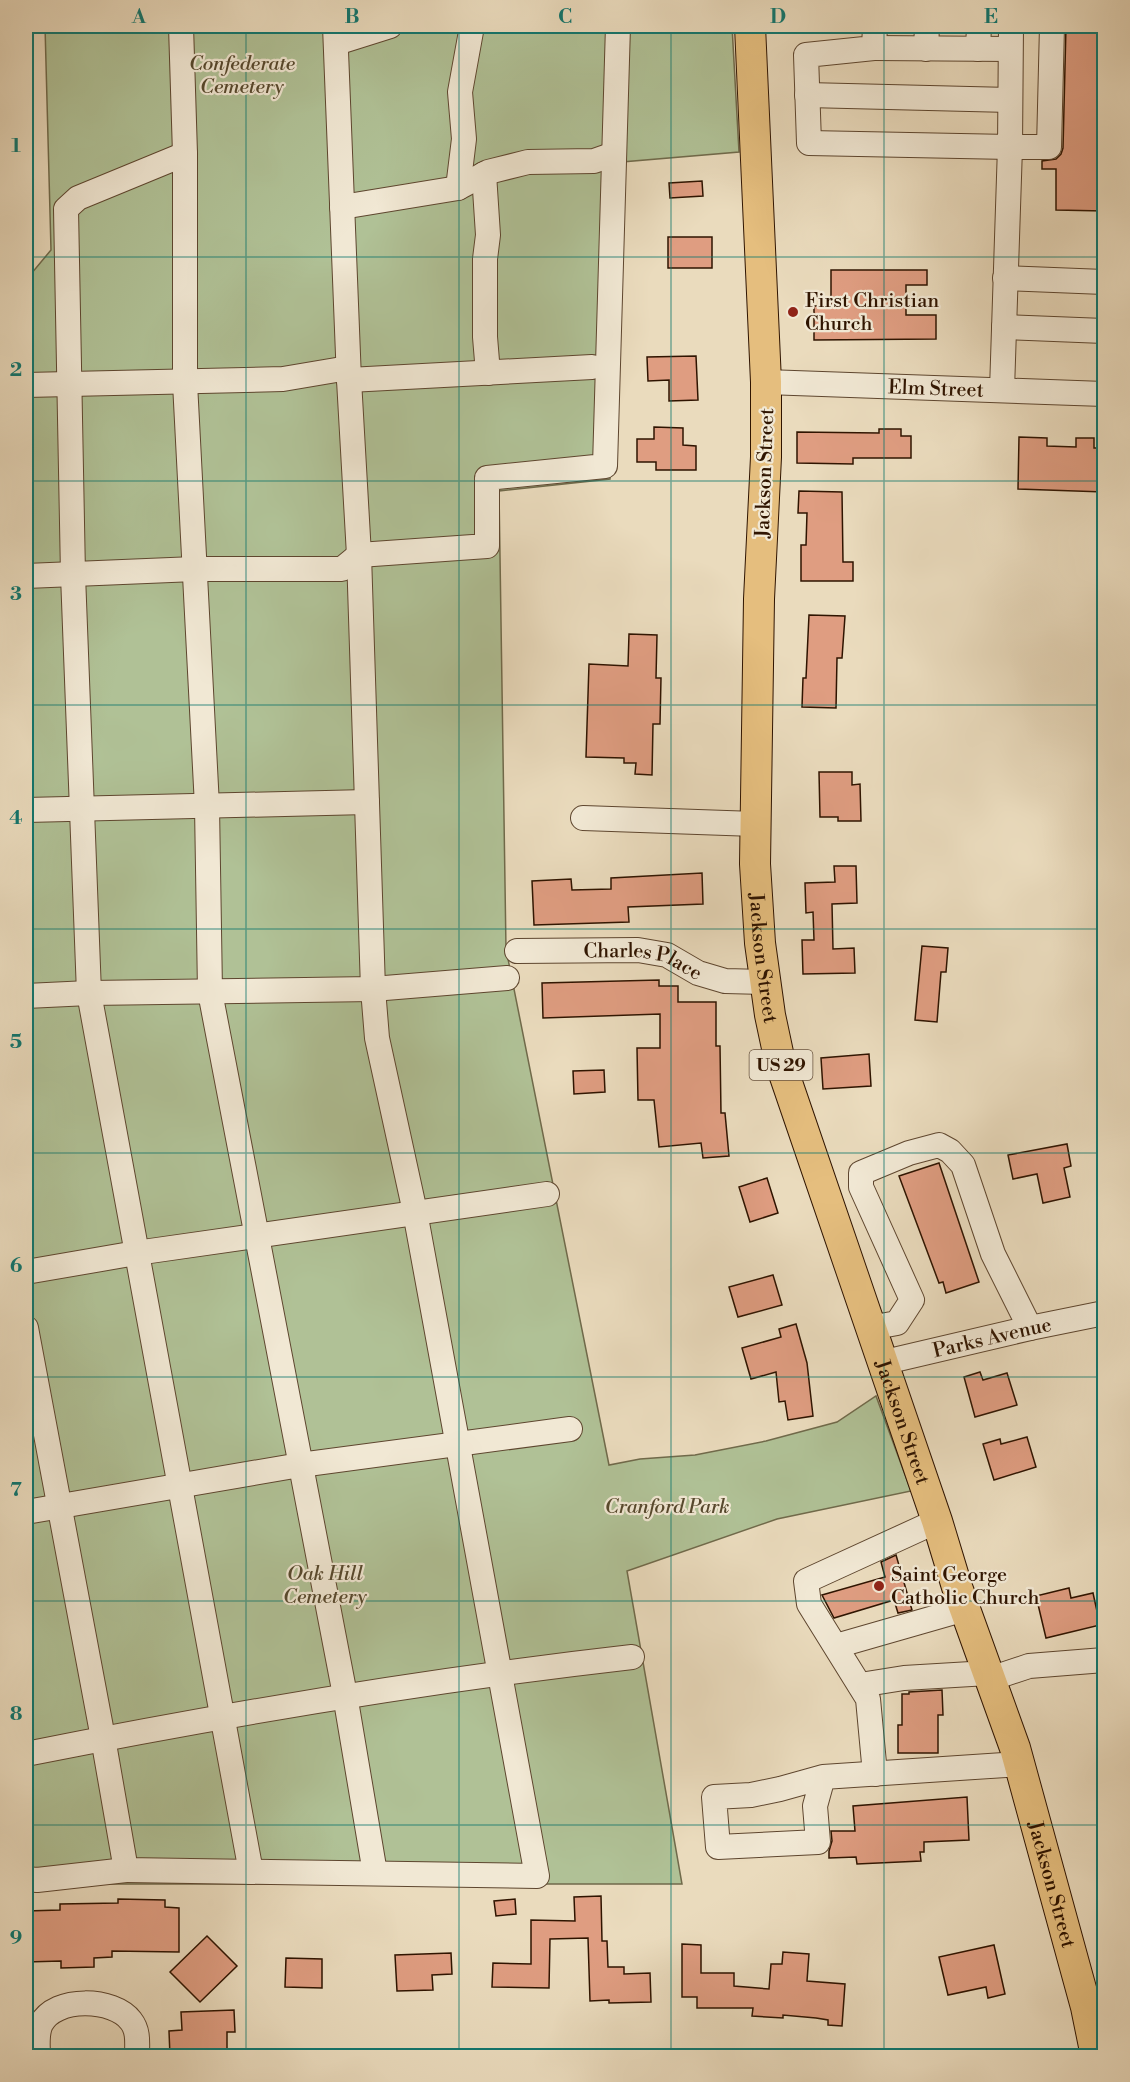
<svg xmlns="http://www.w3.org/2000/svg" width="1130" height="2082" viewBox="0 0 1130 2082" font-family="'Libre Bodoni',serif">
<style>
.green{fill:#b0c196;stroke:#706a4b;stroke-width:1.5}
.building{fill:#df9d81;stroke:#2f1400;stroke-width:1.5}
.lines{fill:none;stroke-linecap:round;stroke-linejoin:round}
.minor-casing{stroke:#5e462f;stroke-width:26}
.major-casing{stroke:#2f1400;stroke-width:32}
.minor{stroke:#f1e8d4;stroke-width:24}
.major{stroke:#e5be7e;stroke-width:30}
.grid{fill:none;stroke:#0f766e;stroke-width:1.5;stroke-opacity:0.55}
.poi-dot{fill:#8f2418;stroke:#f1e8d4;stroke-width:2}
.labels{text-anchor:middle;stroke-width:4.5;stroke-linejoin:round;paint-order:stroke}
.shield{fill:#f1e8d4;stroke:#695440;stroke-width:1.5}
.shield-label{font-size:18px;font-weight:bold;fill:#2f1400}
.park-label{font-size:20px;font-style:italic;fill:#56482d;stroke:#f1e8d4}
.poi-label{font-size:20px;fill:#2f1400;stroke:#f1e8d4;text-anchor:start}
.street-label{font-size:20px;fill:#2f1400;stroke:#f1e8d4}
.neatline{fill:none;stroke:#0f766e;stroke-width:2}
.grid-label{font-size:20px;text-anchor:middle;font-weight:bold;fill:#0f766e}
</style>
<rect width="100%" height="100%" fill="#eadbbd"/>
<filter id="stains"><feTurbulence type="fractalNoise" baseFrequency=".00333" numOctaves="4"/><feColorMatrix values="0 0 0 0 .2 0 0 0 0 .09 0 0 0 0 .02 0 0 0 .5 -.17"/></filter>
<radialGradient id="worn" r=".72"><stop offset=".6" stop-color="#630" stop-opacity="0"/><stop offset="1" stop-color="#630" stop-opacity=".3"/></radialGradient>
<polygon class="green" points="45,26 732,26 739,152 622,162 610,479 499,491 506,949 609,1465 640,1459 695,1455 766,1441 837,1422 876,1396 911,1491 777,1519 627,1571 682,1884 26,1884 26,280 51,250"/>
<g class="building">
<polygon points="1066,26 1104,26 1104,211 1056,210 1056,169 1042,169 1042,161 1056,159 1061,154 1063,148"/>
<polygon points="702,181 703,196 670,198 669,183"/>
<rect x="668" y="237" width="44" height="31"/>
<polygon points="831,270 927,270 927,285 906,285 906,315 936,315 936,339 814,340 814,306 831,306"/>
<polygon points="696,356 698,400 669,401 669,380 648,381 647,357"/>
<polygon points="654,427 683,428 683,445 696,446 696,470 656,470 656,462 637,462 637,439 654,439"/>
<polygon points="879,429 901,429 901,436 911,436 911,458 853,458 853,464 797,463 797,432 879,433"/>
<polygon points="1019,437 1047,438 1047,446 1076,447 1076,438 1094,438 1094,448 1104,448 1104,492 1018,489"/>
<polygon points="799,491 842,492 843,562 853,562 853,581 801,581 801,545 806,545 807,513 798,513"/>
<polygon points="809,615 845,616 842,658 837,658 836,708 802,707 803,678 806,678"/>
<polygon points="629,634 657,635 656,678 661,678 660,724 653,724 652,775 635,774 636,763 624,763 624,758 586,757 589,664 628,666"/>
<polygon points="819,772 852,772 852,785 860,784 861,821 838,821 838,817 820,817"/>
<polygon points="834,866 856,866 857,903 832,904 833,949 854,948 855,973 803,974 802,940 814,940 813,912 806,913 805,883 835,882"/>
<polygon points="702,873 703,904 628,907 629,922 534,925 532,881 571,879 572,890 611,889 611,878"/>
<polygon points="922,946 948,948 946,972 941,972 937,1022 915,1020"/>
<polygon points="659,980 659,986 678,986 678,1002 716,1002 716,1046 720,1046 721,1113 725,1113 729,1156 703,1158 701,1143 659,1147 654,1100 638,1100 637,1048 660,1048 660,1014 543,1018 542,983"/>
<polygon points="869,1054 871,1086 823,1089 821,1058"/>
<polygon points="604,1070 605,1092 574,1094 573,1071"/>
<polygon points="1067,1144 1071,1166 1064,1168 1070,1197 1043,1203 1037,1174 1013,1179 1008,1155"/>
<polygon points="939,1163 979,1282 946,1293 943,1282 939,1283 899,1176"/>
<polygon points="767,1178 778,1213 750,1222 739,1187"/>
<polygon points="773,1275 782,1305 738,1317 729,1287"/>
<polygon points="796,1324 807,1363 813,1416 788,1420 785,1401 779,1402 776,1372 751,1379 742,1348 781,1337 779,1329"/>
<polygon points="980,1372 983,1380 1007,1373 1017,1405 975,1417 964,1377"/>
<polygon points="1027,1437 1036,1467 994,1480 983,1444 1000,1439 1001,1444"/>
<polygon points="896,1555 912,1610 898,1613 894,1600 834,1618 822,1595 885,1577 881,1562"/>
<polygon points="1069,1588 1071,1598 1093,1593 1100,1625 1046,1638 1036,1596"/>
<polygon points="942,1690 943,1715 938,1715 938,1753 898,1753 898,1725 902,1725 902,1694 909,1694 909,1692"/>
<polygon points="967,1797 969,1840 924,1842 924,1852 920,1852 921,1861 857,1864 856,1857 829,1858 829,1851 832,1841 831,1831 855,1831 853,1806"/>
<polygon points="601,1896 602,1941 607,1941 608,1967 624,1967 624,1974 650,1973 651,2002 609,2003 609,2000 590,2001 588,1938 550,1939 549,1988 492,1987 493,1963 531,1964 531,1920 575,1921 574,1897"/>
<polygon points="118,1899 165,1900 165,1907 179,1908 179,1952 112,1951 112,1957 94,1958 94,1967 61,1968 61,1961 26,1962 26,1911 60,1910 60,1904 118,1903"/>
<polygon points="515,1899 516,1914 496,1916 494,1901"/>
<polygon points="207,1936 237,1966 200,2002 170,1972"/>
<polygon points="682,1944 701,1945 701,1973 734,1973 734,1986 769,1989 771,1964 782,1964 783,1952 809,1954 807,1981 845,1984 842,2026 828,2025 828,2020 816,2018 783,2015 783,2018 752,2016 753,2008 697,2008 697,1997 682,1997"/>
<polygon points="994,1945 1005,1994 988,1998 986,1987 948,1995 939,1957"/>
<polygon points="451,1953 452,1974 432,1975 433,1990 397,1991 395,1955"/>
<polygon points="286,1958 322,1959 322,1988 285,1987"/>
<polygon points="234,2010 235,2032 227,2032 227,2056 170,2056 169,2031 182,2030 181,2012"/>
</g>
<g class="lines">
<defs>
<g id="minor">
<polyline points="181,26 185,154 185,383 207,806 210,992 345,1695 375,1873"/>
<polyline points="875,26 874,48 806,55 809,143 1010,147 1011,26"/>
<polyline points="336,43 390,26"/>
<polyline points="874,48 1010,49"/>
<polyline points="926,49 927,26"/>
<polyline points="978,49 979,26"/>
<polyline points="807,95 1010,100"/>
<polyline points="185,154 78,198 66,209 73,575 89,993 251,1872"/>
<polyline points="484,174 488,235 485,259 485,337 488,373"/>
<polyline points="458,188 464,139 460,92 472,26"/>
<polyline points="342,207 458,188 488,172 528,162 594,161 614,154"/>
<polyline points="1005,278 1104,282"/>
<polyline points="1004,327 1104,331"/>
<polyline points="349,380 592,367"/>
<path id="s1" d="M766,382l338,12"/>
<polyline points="26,385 283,379 348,368"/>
<polyline points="1002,390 1010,147 1049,147 1052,26"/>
<polyline points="26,576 195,569 342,569 359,555 487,546 487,478 605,466 618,26"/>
<polyline points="26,810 367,802"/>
<polyline points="583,818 755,824"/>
<path id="s2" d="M517,951l121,-1 29,5 31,18 27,8 40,1"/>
<polyline points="26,996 89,993 373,989 507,978"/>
<polyline points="26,1272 136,1253 547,1194"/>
<polyline points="26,1328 103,1738 126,1870 537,1876 415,1212 377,1038 373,989 359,555 349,380 335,26"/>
<polyline points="870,1328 897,1323 912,1300 861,1187 861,1173 909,1153 939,1145 950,1151 963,1165 993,1254 1030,1328"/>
<path id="s3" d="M881,1363l149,-35 74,-15"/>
<polyline points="26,1512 300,1465 570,1429"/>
<polyline points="836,1646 965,1609"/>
<polyline points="990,1679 1029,1666 1104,1660"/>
<polyline points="860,1685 904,1678 988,1673"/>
<path d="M26,1754c201,-40 403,-74 606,-97"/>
<polyline points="875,1774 868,1699 809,1604 806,1581 937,1521"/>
<polyline points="823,1777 815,1806 818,1842 718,1847 714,1797 751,1795 780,1789 823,1777 1020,1764"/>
<polyline points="26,1879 37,1880 126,1870"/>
<path d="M38,2056c0,-10 -2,-22 3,-32 14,-28 73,-26 90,-3 8,10 6,23 6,35"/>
</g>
<g id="major">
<path id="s4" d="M750,26l16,356v75l-7,142 -4,265 5,79 10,72 10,47 157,459 20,66 58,161 71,259 10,49"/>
</g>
</defs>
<use href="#minor" class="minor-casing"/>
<use href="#major" class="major-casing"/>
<use href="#minor" class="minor"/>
<use href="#major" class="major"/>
</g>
<path class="grid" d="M246,26v2030M459,26v2030M671,26v2030M884,26v2030M26,257h1078M26,481h1078M26,705h1078M26,929h1078M26,1153h1078M26,1377h1078M26,1601h1078M26,1825h1078"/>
<g class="poi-dot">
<circle cx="793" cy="312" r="6"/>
<circle cx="879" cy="1586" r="6"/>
</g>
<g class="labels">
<rect class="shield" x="749.5" y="1050" width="63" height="30" rx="4.5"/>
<g class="shield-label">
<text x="781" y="1071">US 29</text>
</g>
<g class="park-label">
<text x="242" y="70">Confederate<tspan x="242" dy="23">Cemetery</tspan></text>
<text x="667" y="1513">Cranford Park</text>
<text x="325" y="1580">Oak Hill<tspan x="325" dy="23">Cemetery</tspan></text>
</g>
<g class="poi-label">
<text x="805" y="307">First Christian<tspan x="805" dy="23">Church</tspan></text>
<text x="891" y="1581">Saint George<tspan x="891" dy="23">Catholic Church</tspan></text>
</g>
<g class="street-label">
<text dy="7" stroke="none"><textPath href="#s1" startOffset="170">Elm Street</textPath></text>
<text transform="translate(764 473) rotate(-88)" y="7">Jackson Street</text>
<text dy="7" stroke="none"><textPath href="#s4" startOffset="933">Jackson Street</textPath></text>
<text dy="7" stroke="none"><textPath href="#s2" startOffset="128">Charles Place</textPath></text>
<text dy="7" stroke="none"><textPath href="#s3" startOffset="114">Parks Avenue</textPath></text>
<text dy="7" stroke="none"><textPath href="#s4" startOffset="1419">Jackson Street</textPath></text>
<text dy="7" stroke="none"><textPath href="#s4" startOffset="1905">Jackson Street</textPath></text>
</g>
</g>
<rect width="1130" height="2082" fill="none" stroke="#eadbbd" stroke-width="66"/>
<rect x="33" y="33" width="1064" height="2016" class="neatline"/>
<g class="grid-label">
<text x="139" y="23">A</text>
<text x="352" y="23">B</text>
<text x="565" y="23">C</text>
<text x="778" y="23">D</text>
<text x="991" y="23">E</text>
<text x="16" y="152">1</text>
<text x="16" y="376">2</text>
<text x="16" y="600">3</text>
<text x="16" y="824">4</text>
<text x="16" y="1048">5</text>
<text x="16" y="1272">6</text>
<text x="16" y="1496">7</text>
<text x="16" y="1720">8</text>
<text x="16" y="1944">9</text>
</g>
<rect width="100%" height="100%" filter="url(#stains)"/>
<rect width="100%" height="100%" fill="url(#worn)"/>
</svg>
